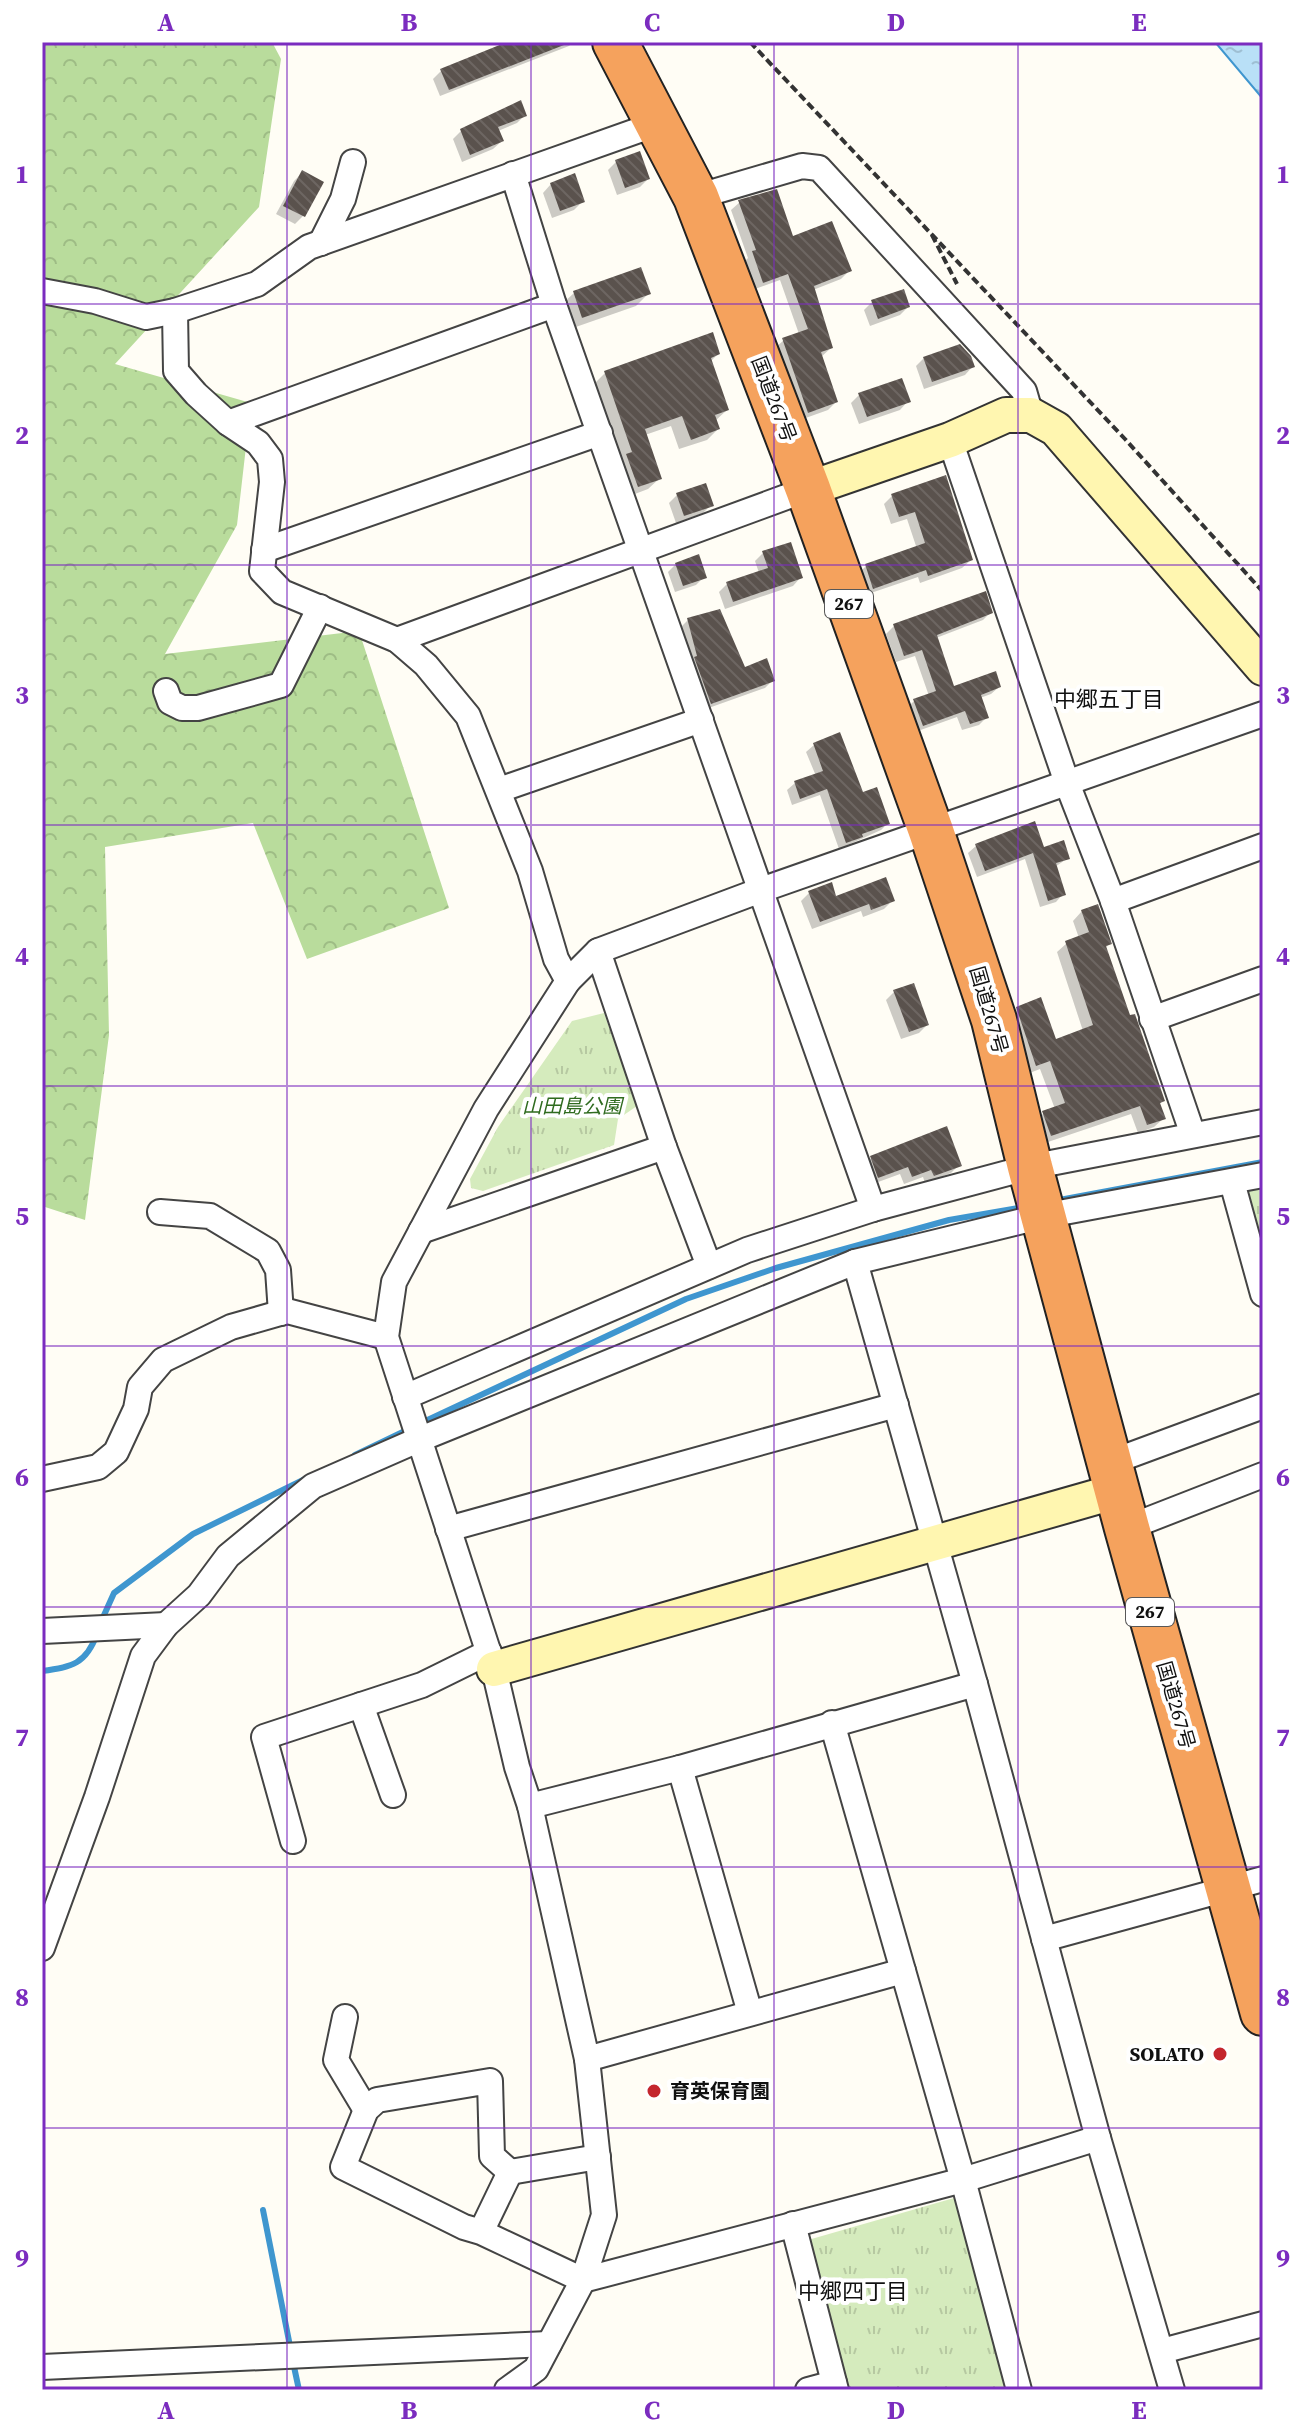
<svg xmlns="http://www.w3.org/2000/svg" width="1305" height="2432" viewBox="0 0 1305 2432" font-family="'Source Serif 4','Noto Sans JP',serif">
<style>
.forest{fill:url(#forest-crowns)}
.park{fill:url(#park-tufts)}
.water{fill:url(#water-ripples);stroke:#3f96cf;stroke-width:2}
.shadow{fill:#0003}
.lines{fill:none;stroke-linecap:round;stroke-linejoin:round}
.stream{stroke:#3f96cf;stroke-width:6}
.building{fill:url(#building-back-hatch)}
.street-casing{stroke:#444;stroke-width:28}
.secondary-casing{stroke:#333;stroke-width:38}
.highway-casing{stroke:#222;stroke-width:48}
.path{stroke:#333;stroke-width:4;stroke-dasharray:8 4;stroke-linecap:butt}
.street{stroke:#fff;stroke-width:24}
.secondary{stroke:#fff6b0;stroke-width:34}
.highway{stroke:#f5a25d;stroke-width:44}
.grid{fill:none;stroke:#7b2cbf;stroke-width:2;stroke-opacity:0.55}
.poi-dot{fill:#c4262e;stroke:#fff;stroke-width:3}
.labels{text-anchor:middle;stroke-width:8;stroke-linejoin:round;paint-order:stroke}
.shield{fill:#fff;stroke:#585858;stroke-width:2}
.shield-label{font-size:18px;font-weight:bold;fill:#111}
.street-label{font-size:20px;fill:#111;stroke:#fff}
.park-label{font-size:20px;font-style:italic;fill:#2f6b1f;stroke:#fff}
.poi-label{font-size:20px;font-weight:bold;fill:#111;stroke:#fff;text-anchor:end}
.neighbourhood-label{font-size:22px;fill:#111;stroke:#fff}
.neatline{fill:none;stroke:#7b2cbf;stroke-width:3}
.grid-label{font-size:26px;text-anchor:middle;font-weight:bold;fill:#7b2cbf}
</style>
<defs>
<pattern id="forest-crowns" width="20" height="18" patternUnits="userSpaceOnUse" patternTransform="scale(2)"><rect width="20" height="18" fill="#b9dc9c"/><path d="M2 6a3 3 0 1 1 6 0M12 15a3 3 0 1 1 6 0" fill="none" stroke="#9ebc85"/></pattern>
<pattern id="park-tufts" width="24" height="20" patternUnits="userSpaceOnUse" patternTransform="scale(2)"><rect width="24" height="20" fill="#d5ebbd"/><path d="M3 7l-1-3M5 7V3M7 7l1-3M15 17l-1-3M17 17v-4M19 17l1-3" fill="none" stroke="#b6c8a1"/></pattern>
<pattern id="water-ripples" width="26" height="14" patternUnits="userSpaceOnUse" patternTransform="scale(2)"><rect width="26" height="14" fill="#b9e0f7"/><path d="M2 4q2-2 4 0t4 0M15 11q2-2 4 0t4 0" fill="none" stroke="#9ebfd3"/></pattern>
<pattern id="building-back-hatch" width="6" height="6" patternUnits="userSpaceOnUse" patternTransform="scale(2)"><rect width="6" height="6" fill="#5a524d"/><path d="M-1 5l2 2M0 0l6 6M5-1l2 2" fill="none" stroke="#6d6662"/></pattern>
</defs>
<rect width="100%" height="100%" fill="#fffdf5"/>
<polygon class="forest" points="42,42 272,42 281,59 259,207 115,364 251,403 237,525 165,654 359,631 449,908 307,959 253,823 105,847 109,1035 85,1220 42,1206"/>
<g class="park">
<polygon points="604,1013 637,1106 618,1119 614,1145 483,1191 471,1188 470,1179 498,1127 572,1021"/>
<polygon points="1263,1186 1263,1247 1248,1189"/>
<polygon points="954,2198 1006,2390 850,2390 808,2240"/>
</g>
<polygon class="water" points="1215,42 1263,42 1263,99"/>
<g class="shadow">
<polygon points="512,42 573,42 569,46 440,96 433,79 441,71"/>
<polygon points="525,115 517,123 498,131 502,141 493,149 462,162 453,139 461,131"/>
<polygon points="616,162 648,179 640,187 617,195 608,170"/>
<polygon points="302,173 303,216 295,224 276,214 294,181"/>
<polygon points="551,184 583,201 574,210 552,218 543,193"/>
<polygon points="740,202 792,239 849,271 841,279 813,290 831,348 821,357 836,402 828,410 800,420 775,348 784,340 799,334 780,280 755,289 745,261 748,258 731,210"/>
<polygon points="574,293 648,294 636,306 570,329 561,305"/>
<polygon points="872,302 908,307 900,315 870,326 864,310"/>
<polygon points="718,354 710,362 727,410 715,421 718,429 707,440 679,449 671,426 645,435 660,478 648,489 627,497 594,384 606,372"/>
<polygon points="924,358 973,366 965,375 924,389 916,366"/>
<polygon points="859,395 908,401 900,410 859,424 851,403"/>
<polygon points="945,478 971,560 962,568 920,583 918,577 865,595 858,574 866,566 917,549 907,519 891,524 884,504 892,496"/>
<polygon points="677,495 711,505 703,513 676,523 669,503"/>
<polygon points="763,553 801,577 793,586 725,609 719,592 727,584 759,573 755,561"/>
<polygon points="676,564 704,577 696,585 675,592 668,572"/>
<polygon points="991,612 983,620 936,638 953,688 999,687 991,694 980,698 987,717 979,725 962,730 957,717 915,732 907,708 914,701 929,696 915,656 896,662 886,634 894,626"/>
<polygon points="688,620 743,669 773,680 765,688 703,710 680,628"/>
<polygon points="814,745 888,823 881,830 839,849 820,795 792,805 787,790 795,783 816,776 806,752"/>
<polygon points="976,846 1042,849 1068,858 1055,867 1063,894 1056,902 1040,907 1025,859 977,877 968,853"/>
<polygon points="810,892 835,898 892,901 884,909 863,917 861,911 812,929 801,901"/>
<polygon points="1082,911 1110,944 1105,948 1129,1018 1163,1100 1159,1105 1164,1118 1154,1127 1138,1133 1131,1114 1042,1144 1034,1122 1044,1113 1055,1109 1040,1069 1027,1074 1008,1018 1017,1008 1055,1042 1083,1031 1057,952 1067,943 1079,938 1073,921"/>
<polygon points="894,992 927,1025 919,1033 901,1039 886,1000"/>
<polygon points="871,1158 959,1165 951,1173 925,1183 923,1177 904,1184 900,1174 870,1185 863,1166"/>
</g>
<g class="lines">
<g class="stream">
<polyline points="1054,1201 1263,1162"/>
<polyline points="419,1424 686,1299 776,1268 949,1220 1024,1207"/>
<polyline points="355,1455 409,1429"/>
<polyline points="100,1624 114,1593 193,1534 305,1479"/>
<path d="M42,1671c30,-4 44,-7 55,-37"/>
<polyline points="263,2210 291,2351"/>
<polyline points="293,2362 299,2390"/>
</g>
</g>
<g class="building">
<polygon points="507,42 569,43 449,90 440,69"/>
<polygon points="521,100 527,116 498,127 504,141 470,155 460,129"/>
<polygon points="640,151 650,179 625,188 615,160"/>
<polygon points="302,170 324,182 305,217 283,206"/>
<polygon points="575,173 585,202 560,211 550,183"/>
<polygon points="777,189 793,236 832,221 852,271 814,286 833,348 821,352 838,402 808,413 782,338 808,329 788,274 763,283 752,251 756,250 738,200"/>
<polygon points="641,267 651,294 582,318 573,291"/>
<polygon points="904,289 910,307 878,319 871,300"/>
<polygon points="713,332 720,354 711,358 729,410 715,415 720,429 691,440 682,416 645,429 662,479 638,487 626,454 632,452 604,371"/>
<polygon points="960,344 971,356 975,367 932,382 923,357"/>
<polygon points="902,378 911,402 867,417 858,393"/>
<polygon points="946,475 973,560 928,576 926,570 873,589 865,564 925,543 915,512 899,517 891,494"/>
<polygon points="706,483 714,506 684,516 676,493"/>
<polygon points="791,542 803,578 733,602 726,582 768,568 762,551"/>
<polygon points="699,554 707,578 683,586 675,563"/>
<polygon points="986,591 993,613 937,635 954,686 996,671 1001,687 981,695 989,718 970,724 965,711 923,726 913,699 936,691 922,650 904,656 893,624"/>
<polygon points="720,609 745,667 767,658 775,681 711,704 694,657 697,656 687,618"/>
<polygon points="840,732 863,792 877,787 890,824 862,834 863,837 846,843 827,789 800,799 794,781 823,771 813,743"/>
<polygon points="1035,821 1044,847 1064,840 1070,859 1056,863 1066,895 1048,901 1033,853 985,871 975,844"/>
<polygon points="886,877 895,901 871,910 869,904 820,922 808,891 832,882 836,896"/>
<polygon points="1098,904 1112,944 1106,946 1130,1015 1135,1014 1165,1101 1160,1103 1166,1119 1147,1125 1140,1106 1051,1136 1042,1111 1065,1103 1050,1061 1036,1066 1016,1007 1041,997 1056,1039 1093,1025 1065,941 1089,932 1081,910"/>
<polygon points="914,983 929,1025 909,1032 893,990"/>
<polygon points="947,1126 962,1166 934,1176 931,1170 912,1177 908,1167 878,1178 870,1156"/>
</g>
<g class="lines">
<defs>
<g id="street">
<polyline points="513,174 554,305 873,1209"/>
<polyline points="696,197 802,166 819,168 1024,391 1031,415"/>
<polyline points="321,243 343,199 353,162"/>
<polyline points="42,291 95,301 146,317 175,311 257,284 309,247 659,123"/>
<polyline points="175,311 176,371 196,394 228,423 258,443 270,459 272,482 262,571 282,592 397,640 426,665 468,716 530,871 556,959 568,981"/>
<polyline points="228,423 554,305"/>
<polyline points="950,440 1067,783 1113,901 1193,1135"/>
<polyline points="264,550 600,433"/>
<polyline points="397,640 808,489"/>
<polyline points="166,691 170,702 182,708 198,708 281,685 320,607"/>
<polyline points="499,790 701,720"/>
<polyline points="1113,901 1263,846"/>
<polyline points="598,951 664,1147 709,1266"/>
<polyline points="1152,1019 1263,979"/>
<polyline points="1232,1182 1263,1294"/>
<polyline points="160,1212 210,1216 268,1251 278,1270 281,1313"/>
<polyline points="421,1231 664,1147"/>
<polyline points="855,1262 975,1684 1098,2138 1172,2390"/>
<polyline points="405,1397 747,1250 873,1209 1030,1167 1263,1122"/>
<polyline points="1109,1463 1263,1406"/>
<polyline points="42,1479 98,1467 116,1452 136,1409 140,1387 163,1360 231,1327 287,1311 386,1337"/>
<polyline points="1127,1528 1263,1475"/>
<polyline points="448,1529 896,1405"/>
<polyline points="42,1631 166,1625"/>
<polyline points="361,1705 393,1795"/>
<polyline points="832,1723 963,2180 1019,2390"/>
<polyline points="680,1768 750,2013"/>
<polyline points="530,1806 680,1768 975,1684"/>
<polyline points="293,1841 264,1737 422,1685 489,1652"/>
<polyline points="1044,1939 1263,1879"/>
<polyline points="42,1948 97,1797 143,1656 166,1625 199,1595 228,1556 313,1486 418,1440 855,1262 1043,1216 1263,1175"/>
<polyline points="345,2017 336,2060 366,2110"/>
<polyline points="587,2059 903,1971"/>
<polyline points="510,2172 598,2157"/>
<polyline points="793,2224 836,2390"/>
<polyline points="481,2232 510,2172 492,2156 490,2081 377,2100 366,2110 343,2167 464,2227 481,2232 583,2280 963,2180 1098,2138"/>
<polyline points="1162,2351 1263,2324"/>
<polyline points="42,2367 549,2344"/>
<polyline points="507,2390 536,2369 583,2280 604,2215 587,2059 530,1806 517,1767 494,1669 386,1337 394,1282 486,1109 568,981 598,951 761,890 1263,714"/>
<polyline points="808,2390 834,2383"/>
</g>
<g id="secondary">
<polyline points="808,489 950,440 1006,415 1031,415 1056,429 1263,668"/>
<polyline points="494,1669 1117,1491"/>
</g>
<polyline id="highway" points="615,42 696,197 808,489 931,831 994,1020 1030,1167 1127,1528 1263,2013"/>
</defs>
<use href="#street" class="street-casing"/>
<use href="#secondary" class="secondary-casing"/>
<use href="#highway" class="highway-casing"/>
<g class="path">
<polyline points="750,42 1125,439 1263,592"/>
<polyline points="932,235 957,284"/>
</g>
<use href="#street" class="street"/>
<use href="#secondary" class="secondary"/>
<use href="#highway" class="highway"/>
</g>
<path class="grid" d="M287,42v2348M531,42v2348M774,42v2348M1018,42v2348M42,304h1221M42,565h1221M42,825h1221M42,1086h1221M42,1346h1221M42,1607h1221M42,1867h1221M42,2128h1221"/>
<g class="poi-dot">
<circle cx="1220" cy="2054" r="8"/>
<circle cx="654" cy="2091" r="8"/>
</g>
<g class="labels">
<g class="shield">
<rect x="825" y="590" width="48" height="28" rx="6"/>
<rect x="1126" y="1598" width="48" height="28" rx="6"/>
</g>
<g class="shield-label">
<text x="849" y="610">267</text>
<text x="1150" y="1618">267</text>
</g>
<g class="street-label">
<text transform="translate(774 399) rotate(69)" y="7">国道267号</text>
<text transform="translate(989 1010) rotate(74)" y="7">国道267号</text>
<text transform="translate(1176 1705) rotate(74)" y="7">国道267号</text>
</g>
<g class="park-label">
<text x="572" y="1113">山田島公園</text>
</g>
<g class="poi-label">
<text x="1204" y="2061">SOLATO</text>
<text x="670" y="2098" text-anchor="start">育英保育園</text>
</g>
<g class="neighbourhood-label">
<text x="1109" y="707">中郷五丁目</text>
<text x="853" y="2299">中郷四丁目</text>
</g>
</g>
<rect width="1305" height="2432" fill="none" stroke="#ffffff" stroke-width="88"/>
<rect x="44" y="44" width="1217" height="2344" class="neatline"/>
<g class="grid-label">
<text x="166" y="31">A</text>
<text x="409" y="31">B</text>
<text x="652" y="31">C</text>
<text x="896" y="31">D</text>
<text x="1139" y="31">E</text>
<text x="22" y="183">1</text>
<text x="1283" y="183">1</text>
<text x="22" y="444">2</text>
<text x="1283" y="444">2</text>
<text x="22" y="704">3</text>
<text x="1283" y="704">3</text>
<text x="22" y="965">4</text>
<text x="1283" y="965">4</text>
<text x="22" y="1225">5</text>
<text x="1283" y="1225">5</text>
<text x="22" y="1486">6</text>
<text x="1283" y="1486">6</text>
<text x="22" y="1746">7</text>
<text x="1283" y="1746">7</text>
<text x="22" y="2006">8</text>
<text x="1283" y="2006">8</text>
<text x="22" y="2267">9</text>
<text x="1283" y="2267">9</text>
<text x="166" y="2419">A</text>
<text x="409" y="2419">B</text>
<text x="652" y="2419">C</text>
<text x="896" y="2419">D</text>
<text x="1139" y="2419">E</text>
</g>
</svg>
